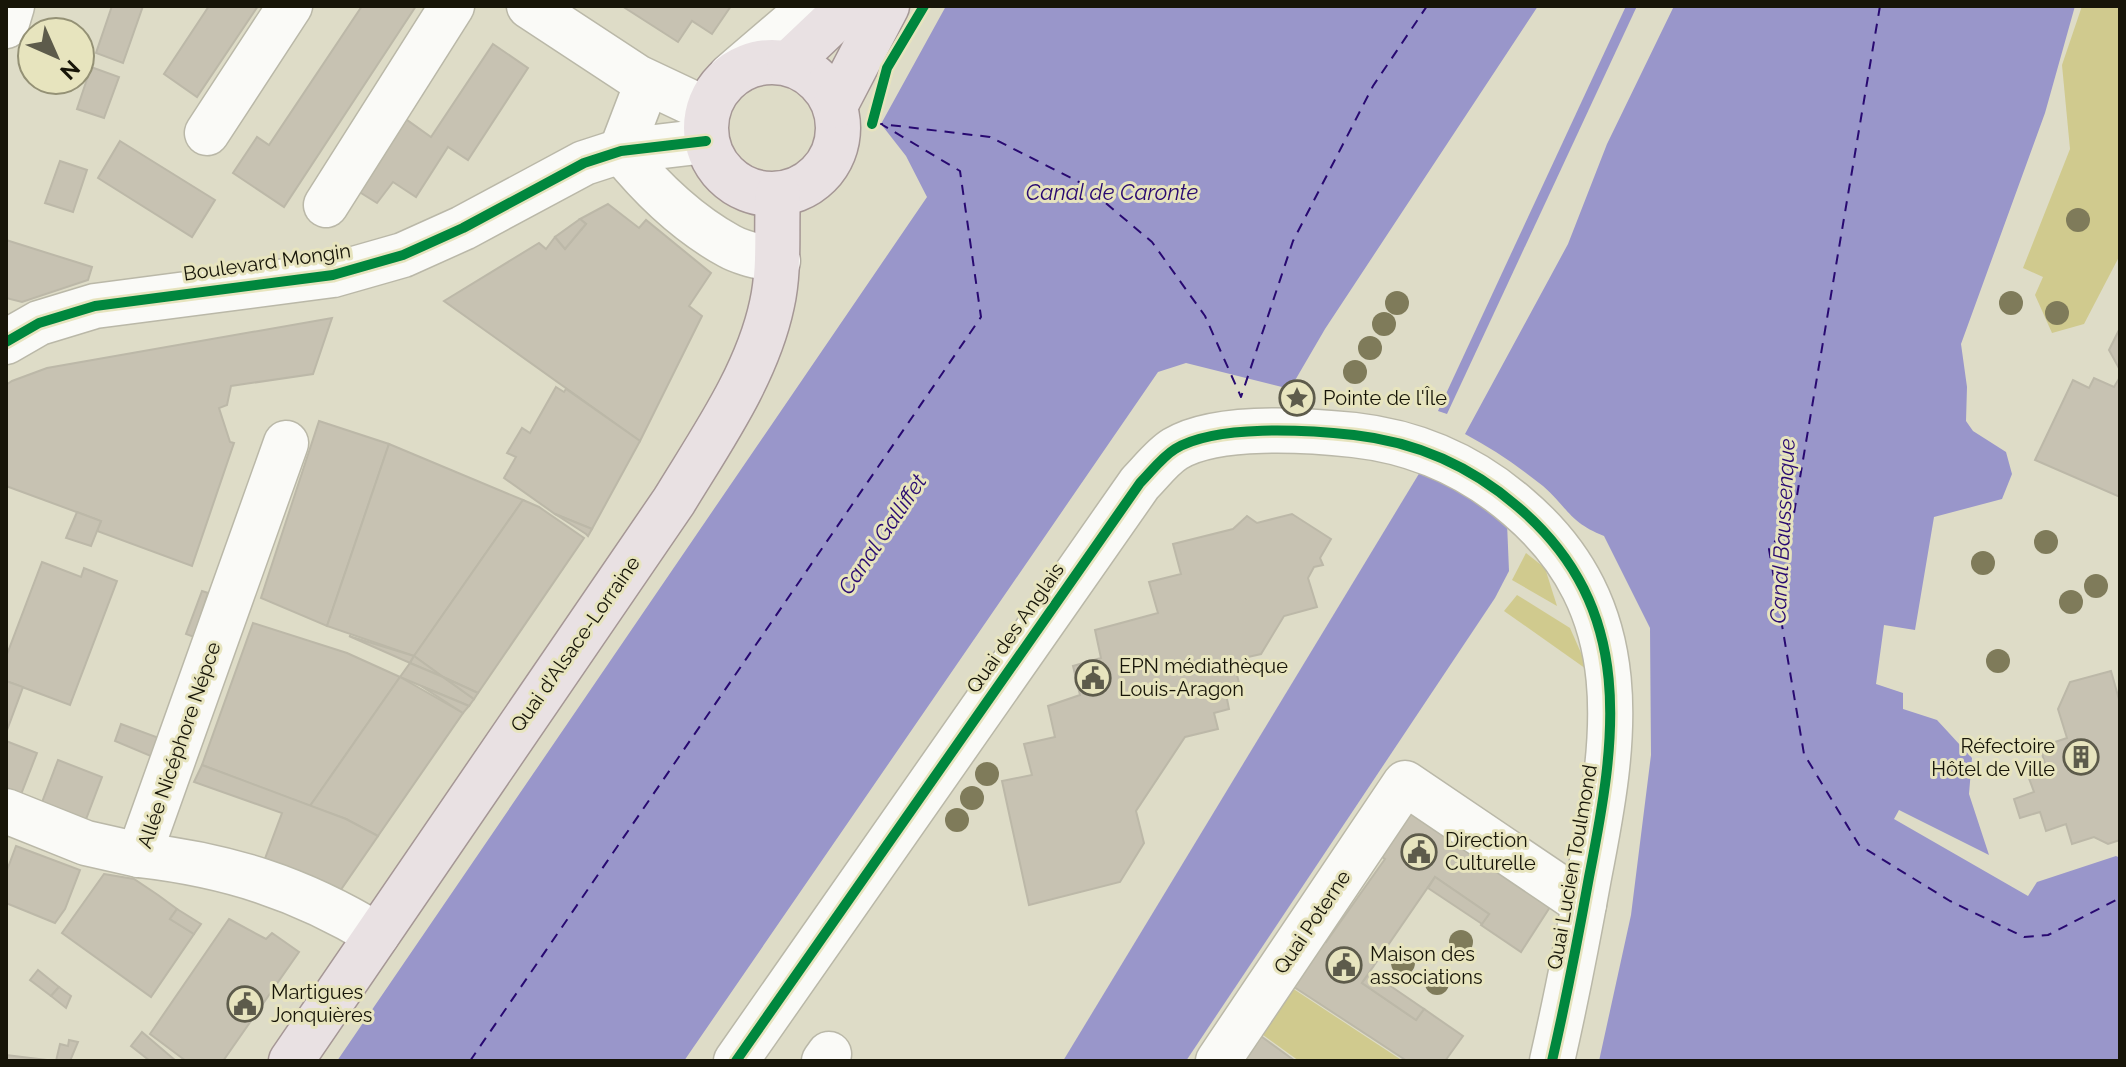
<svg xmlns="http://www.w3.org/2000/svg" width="2126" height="1067" viewBox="0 0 2126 1067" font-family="Raleway,sans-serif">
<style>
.green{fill:#d0ca8e}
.water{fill:#9996ca}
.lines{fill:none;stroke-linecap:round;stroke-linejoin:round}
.ferry{stroke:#280971;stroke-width:2;stroke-dasharray:10 8;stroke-linecap:butt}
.building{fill:#c7c2b2;stroke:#bcb8a8;stroke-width:2}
.minor-casing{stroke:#bab8a8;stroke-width:47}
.major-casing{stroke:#a59795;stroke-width:47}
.minor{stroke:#fafaf7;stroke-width:44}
.major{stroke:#e9e1e3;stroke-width:44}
.cycleway-casing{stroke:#e7e4be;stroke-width:15}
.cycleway{stroke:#00873e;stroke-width:10}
.tree{fill:#7f7b5a}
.labels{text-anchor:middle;stroke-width:6;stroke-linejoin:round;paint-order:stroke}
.street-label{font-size:20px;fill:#171508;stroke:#e7e4be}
.poi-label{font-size:20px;fill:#171508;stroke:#e7e4be;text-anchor:start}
.water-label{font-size:22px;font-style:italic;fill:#280971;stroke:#e7e4be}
</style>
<rect width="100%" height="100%" fill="#dedcc7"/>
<g class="green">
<polygon points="2082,6 2120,6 2120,255 2084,324 2052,333 2035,295 2043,277 2023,268 2070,149 2062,65"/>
<polygon points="1526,553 1545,568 1557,606 1512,580"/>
<polygon points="1517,595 1570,628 1589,671 1504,611"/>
<polygon points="1289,986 1403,1061 1299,1061 1259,1032"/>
</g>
<g class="water">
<polygon points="946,6 1538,6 1325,329 1290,389 1186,363 1158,372 684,1061 337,1061 927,197 906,156 881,124"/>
<polygon points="1626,6 1637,6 1447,414 1438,411"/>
<path d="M1674,6h401l-30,107 -84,231 6,43 -1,34 7,10 33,21 6,22 -10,25 -68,18 -19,113 -31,-5 -8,59 27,9v16l34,11 35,38 -3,36 20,61 -90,-45 -5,9 134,77 9,-14 79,-26 4,2v203h-521l32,-146 20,-160 -1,-127 -46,-92c-35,-14 -35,-27 -61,-50 -25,-20 -50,-37 -78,-52l103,-190 39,-100z"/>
<polygon points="1420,472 1462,492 1507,523 1509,571 1495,598 1186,1061 1063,1061"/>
</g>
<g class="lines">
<g class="ferry">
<polyline points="1880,6 1793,519 1769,549 1804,754 1859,845 1950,901 2024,937 2048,935 2120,898"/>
<polyline points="470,1061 981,317 960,171 881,124 990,137 1083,184 1152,242 1205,316 1241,397 1293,241 1373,86 1427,6"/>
</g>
</g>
<g class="building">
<polygon points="112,6 143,6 123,63 96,53"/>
<polygon points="209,6 258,6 197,97 164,74"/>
<polygon points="362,6 416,6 284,207 233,173 257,137 269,145"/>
<polygon points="622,6 731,6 712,34 692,21 678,42"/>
<polygon points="493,44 528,68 468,160 448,147 416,197 393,182 377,203 353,188 400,115 431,137"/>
<polygon points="91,67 119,77 104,118 77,109"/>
<polygon points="120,141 215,200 192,237 98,178"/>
<polygon points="60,161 87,170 73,212 45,203"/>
<polygon points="608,204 639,228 646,220 711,273 689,306 702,316 640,441 444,301 539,243 546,249 555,237 565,249 586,224 580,219"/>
<polygon points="580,219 586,224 565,249 555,237"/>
<polygon points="6,240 92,267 88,280 22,302 6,298"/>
<polygon points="332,318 313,374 231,386 227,405 219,408 230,442 234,443 192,566 97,531 101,521 6,486 6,385 12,381 47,368"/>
<polygon points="2120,328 2120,370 2109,350"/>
<polygon points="2120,377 2120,497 2035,460 2073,380 2089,388 2094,378 2114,387"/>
<polygon points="556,387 564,392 566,389 640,441 592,529 555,514 504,478 516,457 507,453 522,428 530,433"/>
<polygon points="319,421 389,444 327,626 261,598"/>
<polygon points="389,444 523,500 414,656 327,626"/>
<polygon points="523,500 539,507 584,538 478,693 443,677 414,656"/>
<polygon points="77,512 101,521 91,546 66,538"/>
<polygon points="555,514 592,529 588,536 586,534"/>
<polygon points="1292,514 1331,539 1320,558 1323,565 1314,567 1308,578 1317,607 1284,616 1261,654 1248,657 1251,671 1237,675 1241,691 1226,694 1229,709 1214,713 1218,729 1185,737 1136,811 1144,843 1120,882 1029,905 1002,781 1032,775 1024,744 1055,737 1048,706 1080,695 1073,666 1101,658 1095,630 1158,613 1149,582 1181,574 1173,544 1233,529 1247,516 1257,523"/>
<polygon points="42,562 81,577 84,568 117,581 70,705 6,681 6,657"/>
<polygon points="202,591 208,593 194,637 186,634"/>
<polygon points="253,623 347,653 400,677 310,806 202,765"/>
<polygon points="349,636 414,656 410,663"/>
<polygon points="414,656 443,677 410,663"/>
<polygon points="410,663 443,677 474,699 469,706 400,677"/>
<polygon points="2111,671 2120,703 2120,840 2108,844 2094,837 2072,844 2066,824 2046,831 2040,812 2020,818 2014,799 2034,792 2027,773 2046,767 2040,747 2067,738 2058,709 2070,682"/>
<polygon points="400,677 463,713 378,836 346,819 310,806"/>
<polygon points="443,677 478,693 474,699"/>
<polygon points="6,681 23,687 6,733"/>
<polygon points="421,686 469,706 463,713"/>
<polygon points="121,724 159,738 153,757 115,741"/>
<polygon points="6,741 37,753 20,797 6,792"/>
<polygon points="58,760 102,777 85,822 41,805"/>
<polygon points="202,765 346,819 378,836 340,891 263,864 282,813 194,782"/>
<polygon points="1411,809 1550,907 1521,952 1481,925 1489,914 1435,877 1362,983 1416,1020 1424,1009 1463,1036 1445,1061 1407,1061 1291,985 1322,939 1326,942 1385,859 1379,855"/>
<polygon points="16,846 80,870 65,909 55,923 6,903 6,873"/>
<polygon points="104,874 134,879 158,895 177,909 170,919 194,934 151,997 62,933"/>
<polygon points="1435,877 1489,914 1482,924 1428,888"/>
<polygon points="177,909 201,924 194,934 170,919"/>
<polygon points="229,919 266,939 272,933 299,952 223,1061 186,1061 150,1034"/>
<polygon points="38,970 59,987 51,996 30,980"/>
<polygon points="1370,972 1424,1009 1416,1020 1362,983"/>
<polygon points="59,987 71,996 66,1008 51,996"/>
<polygon points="142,1032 176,1061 150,1061 131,1046"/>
<polygon points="1258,1034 1295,1061 1239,1061"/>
<polygon points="69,1040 78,1042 70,1061 56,1061 60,1044 68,1046"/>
<polygon points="6,1055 47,1060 6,1061"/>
</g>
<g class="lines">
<defs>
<g id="minor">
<polyline points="529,6 637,77 707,110"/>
<polyline points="6,26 12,6"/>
<polyline points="730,76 812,6"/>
<path d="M647,83l-26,68c30,37 66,72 108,95 14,8 33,11 49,15"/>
<polyline points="207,133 290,6"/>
<polyline points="326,205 452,6"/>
<polyline points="6,342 39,323 95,306 333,275 403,255 463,228 584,163 621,151 706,141"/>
<path d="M286,443l-147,412c88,10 161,33 238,80"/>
<polyline points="6,811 86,843 139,855"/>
<path d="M736,1061l404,-578c11,-11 22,-26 35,-34 41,-25 132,-19 179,-14 62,7 117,31 164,72 120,102 98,233 71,370 -11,61 -23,123 -37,184"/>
<polyline points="824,1061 829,1054"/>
<polyline points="1218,1061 1405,783 1584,904"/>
</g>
<g id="major">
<circle cx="772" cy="128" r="66"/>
<polyline points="789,63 849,6"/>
<polyline points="835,106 887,6"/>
<path d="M291,1061l383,-560c37,-61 83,-126 98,-197 8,-36 4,-73 6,-110"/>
</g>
</defs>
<use href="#minor" class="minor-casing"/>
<use href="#major" class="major-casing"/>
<use href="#minor" class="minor"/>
<use href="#major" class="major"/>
<defs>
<g id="cycleway">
<polyline points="872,124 887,68 924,6"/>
<polyline points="6,342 39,323 95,306 333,275 403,255 463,228 584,163 621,151 706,141"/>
<path d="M736,1061l404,-578c11,-11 22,-26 35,-34 41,-25 132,-19 179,-14 62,7 117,31 164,72 120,102 98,233 71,370 -11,61 -23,123 -37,184"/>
</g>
</defs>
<use href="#cycleway" class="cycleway-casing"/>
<use href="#cycleway" class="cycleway"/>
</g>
<g class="tree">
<circle cx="2078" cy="220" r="12"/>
<circle cx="1397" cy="303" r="12"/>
<circle cx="2011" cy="303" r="12"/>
<circle cx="2057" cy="313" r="12"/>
<circle cx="1384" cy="324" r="12"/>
<circle cx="1370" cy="348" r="12"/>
<circle cx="1355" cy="372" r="12"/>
<circle cx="2046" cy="542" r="12"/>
<circle cx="1983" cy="563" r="12"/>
<circle cx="2096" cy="586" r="12"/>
<circle cx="2071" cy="602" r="12"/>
<circle cx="1998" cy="661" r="12"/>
<circle cx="987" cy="774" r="12"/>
<circle cx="972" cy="798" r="12"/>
<circle cx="957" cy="820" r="12"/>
<circle cx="1461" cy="942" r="12"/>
<circle cx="1403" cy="963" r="12"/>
<circle cx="1437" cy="983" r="12"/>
</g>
<defs>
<symbol id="sight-ring" viewBox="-11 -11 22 22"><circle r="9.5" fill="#e7e4be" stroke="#5d5b4b" stroke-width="1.5"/><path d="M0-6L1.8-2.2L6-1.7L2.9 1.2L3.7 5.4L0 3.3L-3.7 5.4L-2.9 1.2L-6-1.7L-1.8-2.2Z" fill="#5d5b4b"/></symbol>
<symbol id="civic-ring" viewBox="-11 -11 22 22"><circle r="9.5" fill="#e7e4be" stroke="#5d5b4b" stroke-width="1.5"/><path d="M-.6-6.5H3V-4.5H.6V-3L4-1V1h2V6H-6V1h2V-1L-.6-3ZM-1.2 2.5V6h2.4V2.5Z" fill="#5d5b4b"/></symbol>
<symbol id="building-ring" viewBox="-11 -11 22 22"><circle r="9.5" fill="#e7e4be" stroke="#5d5b4b" stroke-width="1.5"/><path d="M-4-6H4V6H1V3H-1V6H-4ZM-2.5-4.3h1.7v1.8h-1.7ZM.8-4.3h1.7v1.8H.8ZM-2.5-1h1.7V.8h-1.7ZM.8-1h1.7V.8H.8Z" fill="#5d5b4b"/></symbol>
</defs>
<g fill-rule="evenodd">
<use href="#sight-ring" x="1277" y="378" width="40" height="40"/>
<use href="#civic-ring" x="1073" y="658" width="40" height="40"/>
<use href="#building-ring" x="2061" y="737" width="40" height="40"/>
<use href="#civic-ring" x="1399" y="832" width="40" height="40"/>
<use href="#civic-ring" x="1324" y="945" width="40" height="40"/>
<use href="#civic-ring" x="225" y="984" width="40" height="40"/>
</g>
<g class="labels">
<g class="street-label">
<text transform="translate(267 262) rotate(-8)" y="7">Boulevard Mongin</text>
<text transform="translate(1015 628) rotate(-55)" y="7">Quai des Anglais</text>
<text transform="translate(575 644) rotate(-55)" y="7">Quai d'Alsace-Lorraine</text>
<text transform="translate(179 745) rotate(-71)" y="7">Allée Nicéphore Népce</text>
<text transform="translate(1572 867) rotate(-80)" y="7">Quai Lucien Toulmond</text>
<text transform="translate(1312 922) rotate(-56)" y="7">Quai Poterne</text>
</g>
<g class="poi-label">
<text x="1323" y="405">Pointe de l'Île</text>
<text x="1119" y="673">EPN médiathèque<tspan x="1119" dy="23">Louis-Aragon</tspan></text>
<text x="2055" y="753" text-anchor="end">Réfectoire<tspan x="2055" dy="23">Hôtel de Ville</tspan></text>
<text x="1445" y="847">Direction<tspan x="1445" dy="23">Culturelle</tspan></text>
<text x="1370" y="961">Maison des<tspan x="1370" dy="23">associations</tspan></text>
<text x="271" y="999">Martigues<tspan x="271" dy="23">Jonquières</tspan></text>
</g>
<g class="water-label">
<text x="1112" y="200">Canal de Caronte</text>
<text transform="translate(1782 531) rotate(-87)" y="8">Canal Baussenque</text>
<text transform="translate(882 534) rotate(-56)" y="8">Canal Galliffet</text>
</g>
</g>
<rect width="2126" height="1067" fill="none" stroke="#171508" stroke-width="16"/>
<g transform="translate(56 56) rotate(135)"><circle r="38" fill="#e7e4be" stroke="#949175" stroke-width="2"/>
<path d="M0-6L14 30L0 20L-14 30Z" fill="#5d5b4b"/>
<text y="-12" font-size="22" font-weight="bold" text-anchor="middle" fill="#171508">N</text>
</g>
</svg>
